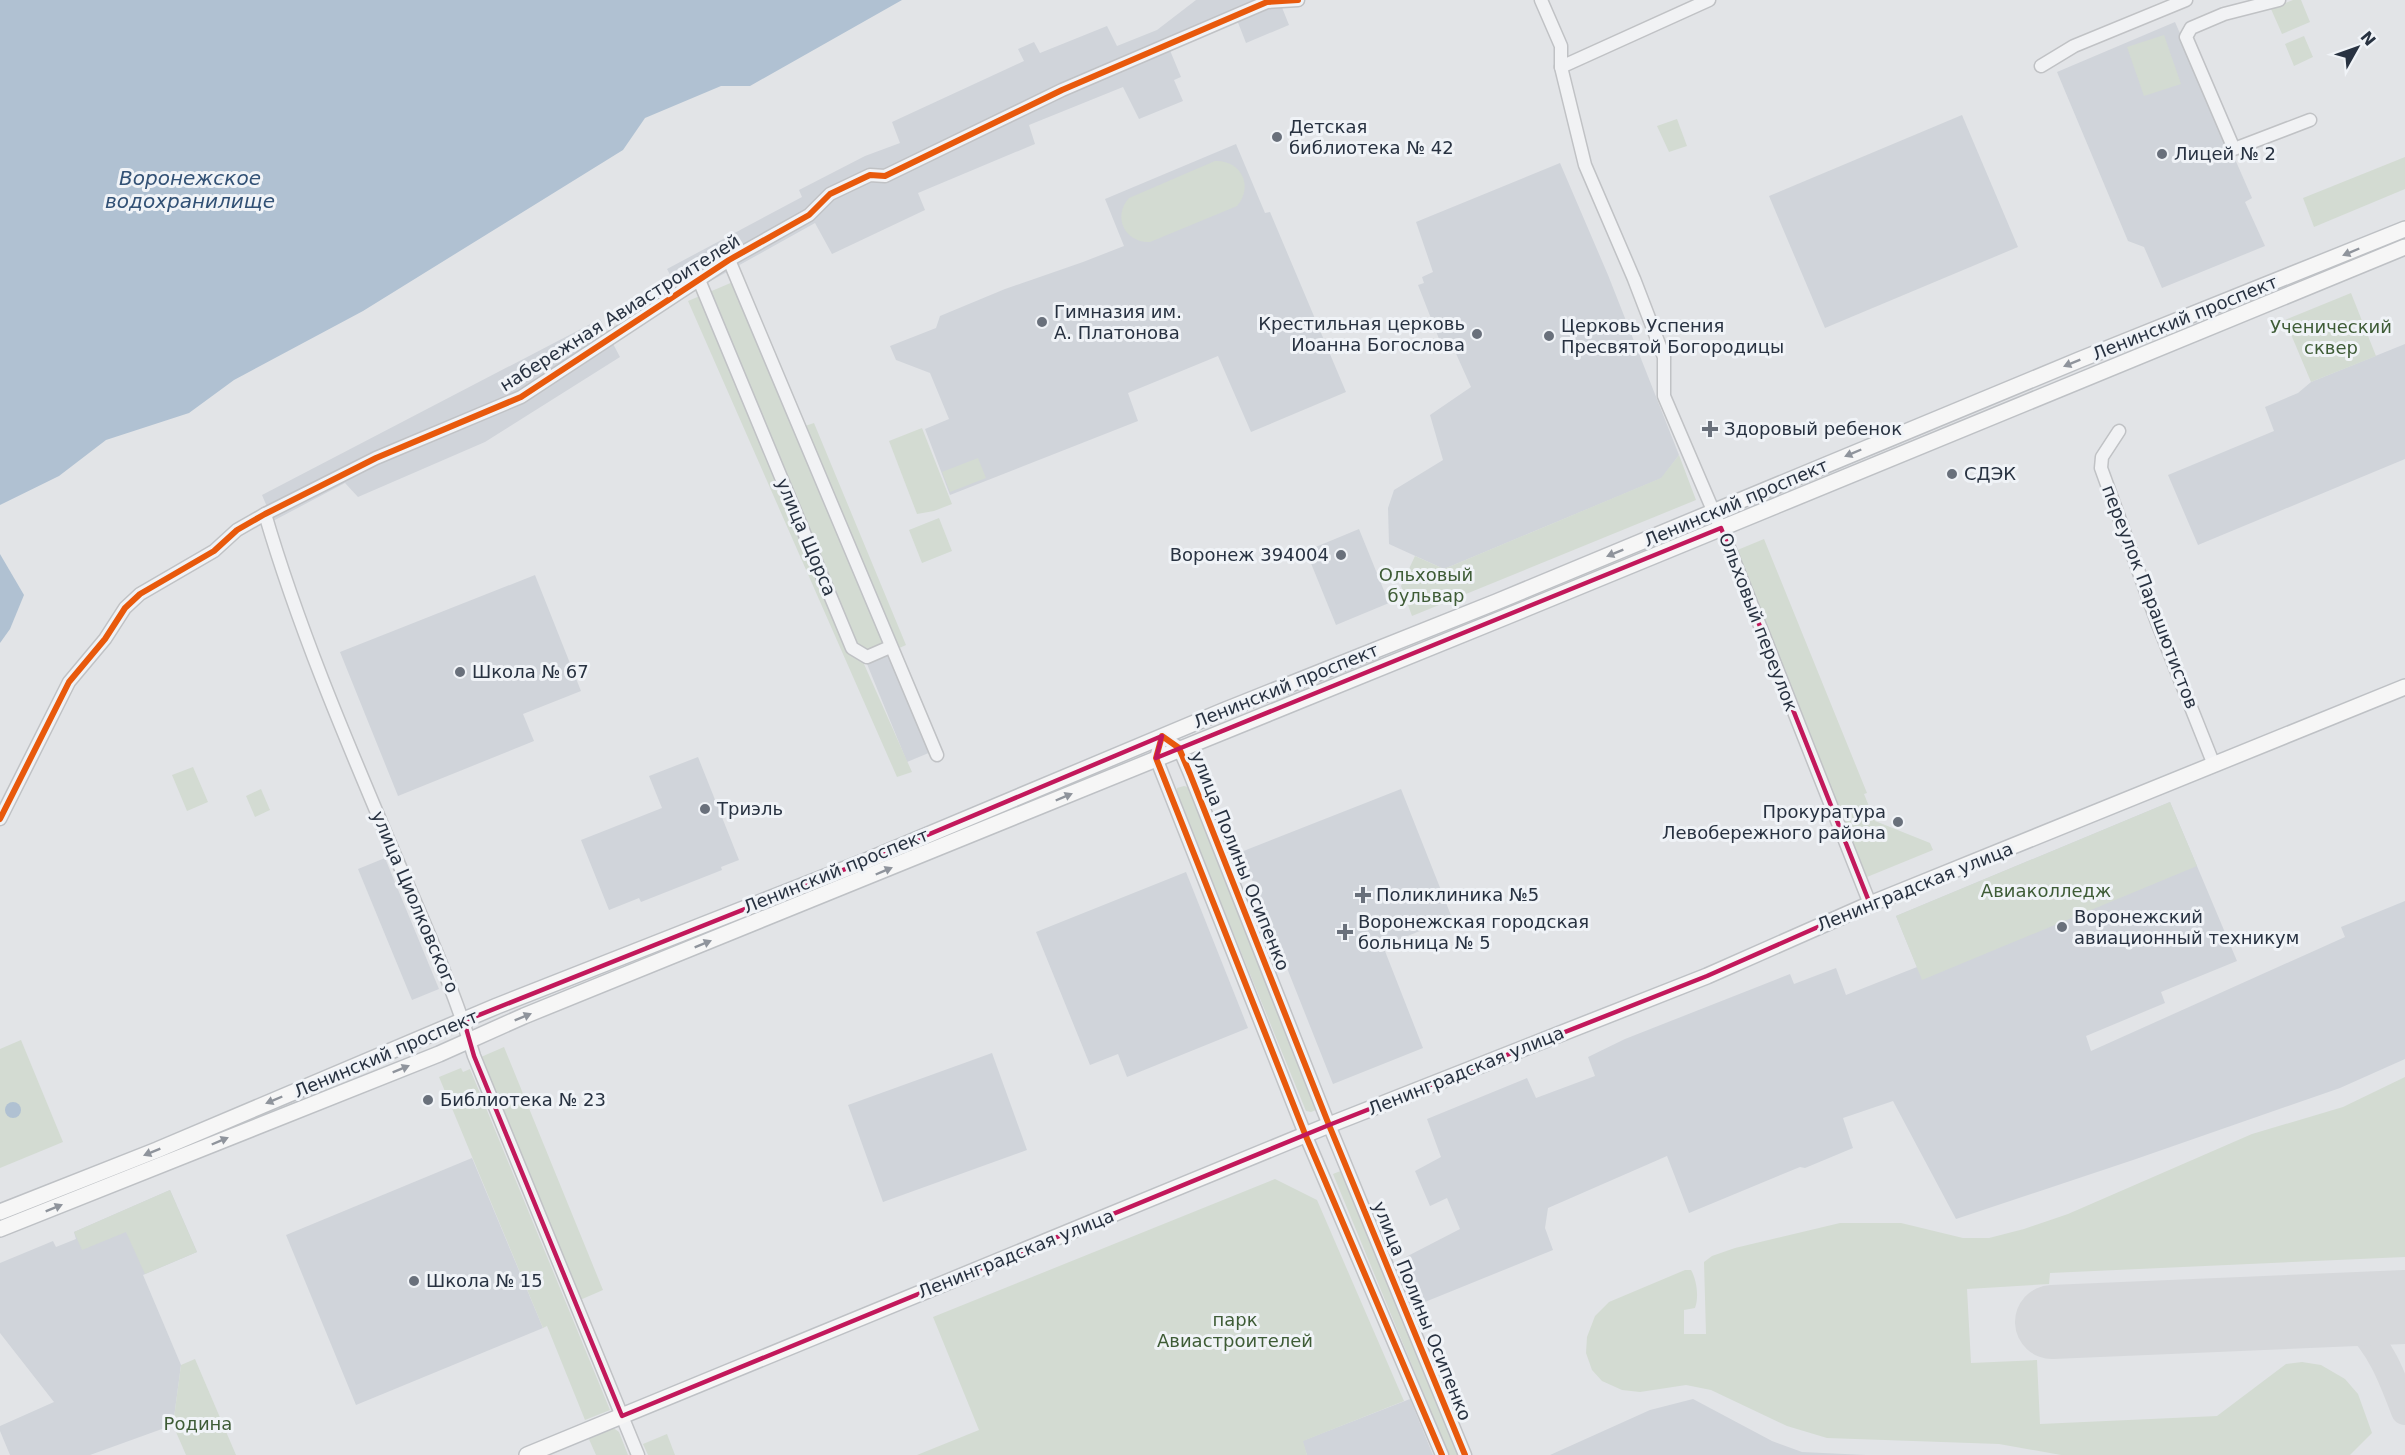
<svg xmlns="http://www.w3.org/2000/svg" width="2405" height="1455" viewBox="0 0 2405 1455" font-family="'DejaVu Sans',sans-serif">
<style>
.built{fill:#d0d4da}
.green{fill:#d3dbd2}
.water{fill:#b0c1d2}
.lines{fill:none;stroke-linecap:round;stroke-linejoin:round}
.taxiway{stroke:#d6d8db;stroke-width:28}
.runway{stroke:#d6d8db;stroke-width:74}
.minor-casing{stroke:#c0c2c5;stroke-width:15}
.major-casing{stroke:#bec1c5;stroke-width:18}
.minor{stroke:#f1f2f4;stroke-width:12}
.major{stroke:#f6f6f6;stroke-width:15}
.cycleway-casing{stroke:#f0f3f7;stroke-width:10}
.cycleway{stroke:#e8590c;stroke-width:6}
.oneway{fill:#8f949c}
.marked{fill:none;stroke:#c2185b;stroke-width:4.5;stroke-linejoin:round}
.poi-dot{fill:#69707b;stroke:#f0f3f7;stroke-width:2}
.labels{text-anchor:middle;stroke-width:6;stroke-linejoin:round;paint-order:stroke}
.poi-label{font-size:18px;fill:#283241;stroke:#f0f3f7;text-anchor:start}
.street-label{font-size:18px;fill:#283241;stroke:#f0f3f7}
.park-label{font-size:18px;fill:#3e5c36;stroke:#f0f3f7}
.water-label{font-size:20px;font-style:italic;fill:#325175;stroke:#f0f3f7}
</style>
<rect width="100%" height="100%" fill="#e2e4e7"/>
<g class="built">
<polygon points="1196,0 1279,0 1289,25 1246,43 1237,20 1169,48 1181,77 1174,80 1183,101 1139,119 1123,87 1029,125 1035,144 918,193 925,210 832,254 815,223 682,297 667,269 802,197 799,190 865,156 900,143 892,122 1024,61 1018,49 1034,42 1040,53 1107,26 1117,46 1157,30"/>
<polygon points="2175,22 2252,198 2245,202 2265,246 2162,288 2144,247 2128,241 2057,72"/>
<polygon points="1962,115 2018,247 1825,328 1769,196"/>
<polygon points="1236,144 1265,213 1270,212 1346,392 1251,432 1218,356 1128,393 1138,421 950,495 925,429 949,419 930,373 896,360 890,346 936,328 940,316 1005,289 1083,262 1124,246 1105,199"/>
<polygon points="1560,163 1608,275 1679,455 1662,478 1444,569 1389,544 1388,508 1394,490 1443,460 1430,415 1471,387 1453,347 1441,344 1418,285 1424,283 1422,277 1433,272 1416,222"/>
<polygon points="600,319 620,357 485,442 358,497 345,483 273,521 262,495"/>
<polygon points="2405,344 2405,459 2198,545 2168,475 2274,431 2265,407 2298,393 2311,382"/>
<polygon points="1359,529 1389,603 1336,625 1306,551"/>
<polygon points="535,575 581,691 523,714 534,741 398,796 340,652"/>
<polygon points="889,655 931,752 907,762 867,664"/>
<polygon points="698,757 739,860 721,867 722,870 641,902 639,898 609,910 581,840 662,808 649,776"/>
<polygon points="1401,789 1452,918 1383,946 1423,1048 1333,1084 1241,852"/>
<polygon points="2170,802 2237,961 2161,992 2165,1003 2086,1036 2091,1051 2345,937 2341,927 2405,901 2405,1059 2340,1088 2136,1159 1956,1219 1893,1101 1843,1118 1853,1148 1805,1168 1800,1167 1689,1213 1667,1156 1548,1208 1545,1228 1553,1250 1420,1304 1400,1260 1460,1229 1447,1198 1430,1206 1415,1171 1441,1157 1427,1119 1527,1078 1536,1098 1595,1076 1588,1057 1625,1039 1790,974 1794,984 1836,968 1846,995 1917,967 1896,916"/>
<polygon points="385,858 439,989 412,1000 358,869"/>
<polygon points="1186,872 1248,1028 1127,1077 1118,1054 1090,1065 1036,932"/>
<polygon points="992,1053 1027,1150 883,1202 848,1105"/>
<polygon points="472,1158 543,1328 356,1405 286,1235"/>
<polygon points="170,1190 197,1252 143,1275 181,1365 173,1425 90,1455 10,1455 0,1431 0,1426 54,1402 0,1333 0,1263 53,1241 56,1247 76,1239 74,1232"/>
<polygon points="1410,1399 1433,1455 1307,1455 1302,1441"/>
<polygon points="1693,1399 1772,1441 1802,1452 1866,1455 1550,1455 1650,1410"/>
</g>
<g class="green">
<polygon points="2293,0 2301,0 2310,22 2282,34 2271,9"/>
<polygon points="2164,35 2181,84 2144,96 2127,47"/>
<polygon points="2304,36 2313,57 2294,66 2285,44"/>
<polygon points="1677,119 1687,146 1669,152 1657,126"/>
<polygon points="2405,157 2405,189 2314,227 2303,198"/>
<path d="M1215,161c26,-1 39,25 22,45l-87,36c-25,1 -38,-25 -21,-44z"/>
<polygon points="740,279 802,427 814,423 906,645 864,664 912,772 897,777 688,301"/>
<polygon points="2351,293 2376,356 2311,382 2285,320"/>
<polygon points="922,428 952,504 934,511 917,514 889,441"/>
<polygon points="1679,455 1696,500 1412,616 1401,586 1415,556 1444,569 1661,478"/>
<polygon points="978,458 986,478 950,492 942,472"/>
<polygon points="939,518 952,551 922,563 909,530"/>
<polygon points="1764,539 1867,793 1864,794 1875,821 1930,843 1933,850 1867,877 1735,551"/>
<polygon points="193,767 208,802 187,811 172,775"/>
<polygon points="1184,786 1188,787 1317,1106 1316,1110 1311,1112 1306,1111 1176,793 1177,788"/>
<polygon points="261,789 270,810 255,817 246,796"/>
<polygon points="2170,802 2197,866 1922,980 1896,916"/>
<polygon points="21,1040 63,1142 0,1168 0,1049"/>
<polygon points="504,1047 603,1290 580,1300 481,1057"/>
<polygon points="461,1068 463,1072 470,1069 610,1410 585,1420 547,1326 543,1328 439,1077"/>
<path d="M2405,1077v180l-355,16 -1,11 -82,5 4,74 66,-3 3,64 177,-8 69,-52 16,-2 19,3 24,14 13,15 14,39 -22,22h-289l-62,-11 -172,-6 -40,-12 -76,-36 -25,-5 -46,7 -18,-2 -20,-9 -10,-11 -6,-17 1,-16 8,-21 14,-14 76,-32h6c6,10 8,28 4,38l-11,2v24h22l-2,-72 8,-6 23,-8 105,-25h61l62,15h26l35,-9 44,-15 184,-80 91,-27z"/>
<polygon points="1343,1170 1460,1455 1449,1455 1333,1174"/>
<polygon points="1275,1179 1317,1200 1404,1401 1303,1441 1307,1455 917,1455 979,1430 933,1317"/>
<polygon points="170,1190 197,1252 145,1274 126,1232 82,1250 74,1232"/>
<polygon points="195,1359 236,1455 186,1455 173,1425 181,1365"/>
<polygon points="612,1427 619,1432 628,1455 596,1455 588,1437"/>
<polygon points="667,1434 675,1455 648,1455 643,1444"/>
</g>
<g class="water">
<polygon points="0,0 902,0 750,86 721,86 645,118 623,150 363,311 234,380 189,413 106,440 59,476 0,505"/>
<polygon points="0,554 24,595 10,629 0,643"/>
<circle cx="13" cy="1110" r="8"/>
</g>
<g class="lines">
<path class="taxiway" d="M2303,1311l36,10h15c27,26 38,56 51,90"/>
<polyline class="runway" points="2052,1322 2405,1307"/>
<defs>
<g id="minor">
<polyline points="1541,0 1561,46 1561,67 1585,165 1634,279 1664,357 1664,396 1730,550 1870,904"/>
<polyline points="2279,0 2224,14 2191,28 2186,37 2234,149 2310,120"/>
<polyline points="2041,66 2074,46 2186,0"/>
<polyline points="1561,67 1709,0"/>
<polyline points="729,260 937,755"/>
<polyline points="699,280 852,648 867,657 890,647"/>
<polyline points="2119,431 2102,457 2101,468 2157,622 2214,765"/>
<path d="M265,514c34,116 82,228 129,339 29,67 59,134 80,203l164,399"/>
<polyline points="0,819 69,682 105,639 125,608 140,594 214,551 237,530 265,514 376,458 521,397 729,260 809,215 830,194 870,175 885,176 1062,90 1267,2 1298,0"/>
<polyline points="1442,1455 1305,1134 1156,758 1162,736 1179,748 1190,774 1329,1125 1465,1455"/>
</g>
<g id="major">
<polyline points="0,1212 157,1150 497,1006 868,860 1223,711 1496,602 2079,360 2405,229"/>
<polyline points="0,1229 439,1054 524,1016 1503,618 2405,247"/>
<polyline points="527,1455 1329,1125 1707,976 1870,904 2405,687"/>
</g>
</defs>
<use href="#minor" class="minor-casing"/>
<use href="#major" class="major-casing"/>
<use href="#minor" class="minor"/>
<use href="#major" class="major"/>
<defs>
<g id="cycleway">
<polyline points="0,819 69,682 105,639 125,608 140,594 214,551 237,530 265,514 376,458 521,397 729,260 809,215 830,194 870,175 885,176 1062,90 1267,2 1298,0"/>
<polyline points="1442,1455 1305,1134 1156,758 1162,736 1179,748 1190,774 1329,1125 1465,1455"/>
</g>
</defs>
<use href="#cycleway" class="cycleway-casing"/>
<use href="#cycleway" class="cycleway"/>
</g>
<defs><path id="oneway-solid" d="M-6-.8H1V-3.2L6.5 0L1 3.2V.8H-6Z" transform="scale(1.5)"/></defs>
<g class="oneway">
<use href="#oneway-solid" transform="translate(2351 252) rotate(157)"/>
<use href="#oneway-solid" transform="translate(2072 363) rotate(158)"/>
<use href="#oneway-solid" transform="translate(1853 453) rotate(157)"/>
<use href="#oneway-solid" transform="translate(1615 553) rotate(158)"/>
<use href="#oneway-solid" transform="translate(1064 797) rotate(-23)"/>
<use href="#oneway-solid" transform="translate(884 871) rotate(-23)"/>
<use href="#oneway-solid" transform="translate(703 944) rotate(-22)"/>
<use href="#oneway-solid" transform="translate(523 1017) rotate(-22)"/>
<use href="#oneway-solid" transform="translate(401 1069) rotate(-22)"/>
<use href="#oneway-solid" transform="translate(274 1100) rotate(157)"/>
<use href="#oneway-solid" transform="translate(220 1141) rotate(-23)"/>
<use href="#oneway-solid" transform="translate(152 1152) rotate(158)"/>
<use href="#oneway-solid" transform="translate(54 1208) rotate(-22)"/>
</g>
<path class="marked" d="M1721,528l149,376 -163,72 -378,149 -707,291 -148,-360 -10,-35 404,-161 294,-124 -6,22z"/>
<g class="poi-dot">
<circle cx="1277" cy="137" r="6"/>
<circle cx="2162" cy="154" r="6"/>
<circle cx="1042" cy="322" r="6"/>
<circle cx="1477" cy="334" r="6"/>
<circle cx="1549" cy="336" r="6"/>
<path d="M1707 420h6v6h6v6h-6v6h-6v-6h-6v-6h6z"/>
<circle cx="1952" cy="474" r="6"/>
<circle cx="1341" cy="555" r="6"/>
<circle cx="460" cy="672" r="6"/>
<circle cx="705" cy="809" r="6"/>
<circle cx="1898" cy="822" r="6"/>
<path d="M1360 886h6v6h6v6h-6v6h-6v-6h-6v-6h6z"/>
<circle cx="2062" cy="927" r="6"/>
<path d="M1342 923h6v6h6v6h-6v6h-6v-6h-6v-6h6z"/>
<circle cx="428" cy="1100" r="6"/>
<circle cx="414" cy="1281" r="6"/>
</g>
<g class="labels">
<g class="poi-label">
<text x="1289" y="133">Детская<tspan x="1289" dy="21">библиотека № 42</tspan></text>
<text x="2174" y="160">Лицей № 2</text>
<text x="1054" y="318">Гимназия им.<tspan x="1054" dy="21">А. Платонова</tspan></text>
<text x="1465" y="330" text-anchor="end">Крестильная церковь<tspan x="1465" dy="21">Иоанна Богослова</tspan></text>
<text x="1561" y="332">Церковь Успения<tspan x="1561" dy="21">Пресвятой Богородицы</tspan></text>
<text x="1724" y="435">Здоровый ребенок</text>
<text x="1964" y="480">СДЭК</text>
<text x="1329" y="561" text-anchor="end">Воронеж 394004</text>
<text x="472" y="678">Школа № 67</text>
<text x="717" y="815">Триэль</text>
<text x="1886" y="818" text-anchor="end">Прокуратура<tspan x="1886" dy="21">Левобережного района</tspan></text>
<text x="1376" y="901">Поликлиника №5</text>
<text x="2074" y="923">Воронежский<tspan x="2074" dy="21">авиационный техникум</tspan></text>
<text x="1358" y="928">Воронежская городская<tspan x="1358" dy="21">больница № 5</tspan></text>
<text x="440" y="1106">Библиотека № 23</text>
<text x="426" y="1287">Школа № 15</text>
</g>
<g class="street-label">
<text transform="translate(620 313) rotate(-32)" y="6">набережная Авиастроителей</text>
<text transform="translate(2185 318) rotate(-22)" y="6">Ленинский проспект</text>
<text transform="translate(1736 503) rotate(-23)" y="6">Ленинский проспект</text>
<text transform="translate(806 537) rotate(67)" y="6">улица Щорса</text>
<text transform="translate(2150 597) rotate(69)" y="6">переулок Парашютистов</text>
<text transform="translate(1758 622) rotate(69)" y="6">Ольховый переулок</text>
<text transform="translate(1286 686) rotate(-22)" y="6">Ленинский проспект</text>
<text transform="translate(1240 861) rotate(68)" y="6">улица Полины Осипенко</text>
<text transform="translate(836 871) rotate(-22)" y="6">Ленинский проспект</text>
<text transform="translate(1915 887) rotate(-22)" y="6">Ленинградская улица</text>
<text transform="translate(415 902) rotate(67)" y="6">улица Циолковского</text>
<text transform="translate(386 1054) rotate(-23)" y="6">Ленинский проспект</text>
<text transform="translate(1466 1071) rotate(-22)" y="6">Ленинградская улица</text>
<text transform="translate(1016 1254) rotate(-22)" y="6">Ленинградская улица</text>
<text transform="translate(1422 1311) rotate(68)" y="6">улица Полины Осипенко</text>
</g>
<g class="park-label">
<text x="2331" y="333">Ученический<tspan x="2331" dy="21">сквер</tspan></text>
<text x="1426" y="581">Ольховый<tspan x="1426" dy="21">бульвар</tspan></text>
<text x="2046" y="897">Авиаколледж</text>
<text x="1235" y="1326">парк<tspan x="1235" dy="21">Авиастроителей</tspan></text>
<text x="198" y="1430">Родина</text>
</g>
<g class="water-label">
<text x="190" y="185">Воронежское<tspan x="190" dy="23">водохранилище</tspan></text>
</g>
</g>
<g transform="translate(2357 48) rotate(50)" stroke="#f0f3f7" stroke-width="4.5" paint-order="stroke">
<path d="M0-4.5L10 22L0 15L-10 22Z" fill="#283241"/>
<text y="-9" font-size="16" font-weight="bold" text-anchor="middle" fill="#283241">N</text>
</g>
</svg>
